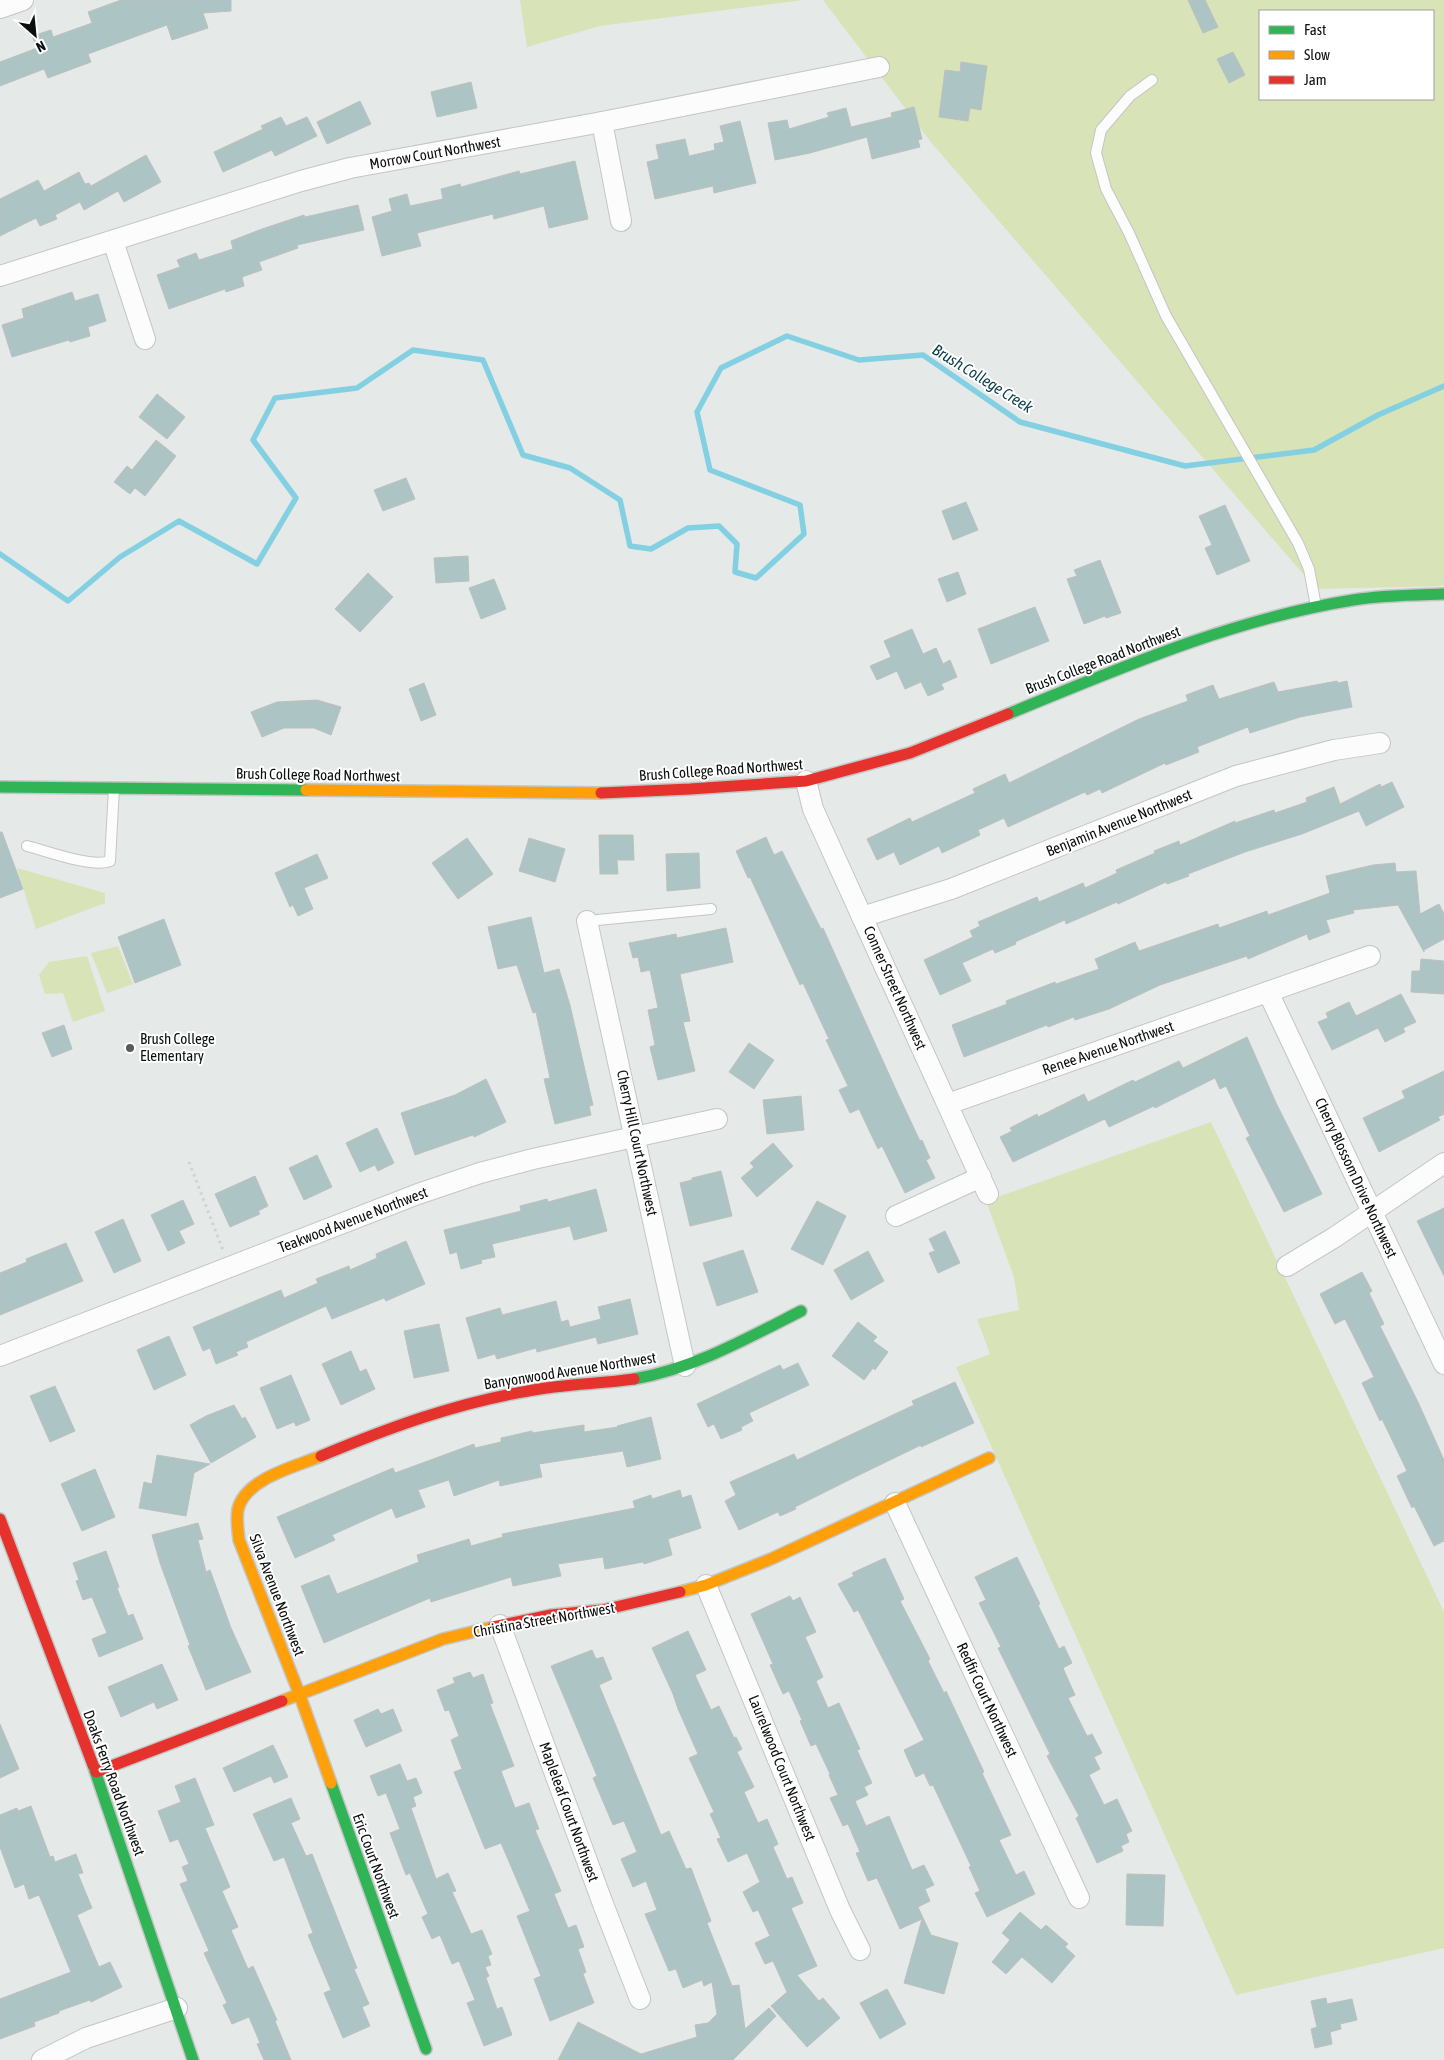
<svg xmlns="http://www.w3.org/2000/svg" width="1444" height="2060" viewBox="0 0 1444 2060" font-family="'Asap Condensed',sans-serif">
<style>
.green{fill:#d8e3b8;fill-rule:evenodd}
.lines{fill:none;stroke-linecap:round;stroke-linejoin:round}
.stream{stroke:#83d0e2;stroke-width:5.5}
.building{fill:#acc4c3;stroke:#bdc0bf}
.lane-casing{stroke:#c3c6c5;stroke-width:12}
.street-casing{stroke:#c3c6c5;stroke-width:22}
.fast-casing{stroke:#c3c6c5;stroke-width:14}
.slow-casing{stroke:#c3c6c5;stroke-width:14}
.jam-casing{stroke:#c3c6c5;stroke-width:14}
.path{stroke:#d1d2d2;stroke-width:3;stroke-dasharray:2.5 4;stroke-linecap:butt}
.lane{stroke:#fbfcfb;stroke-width:10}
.street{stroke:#fbfcfb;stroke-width:20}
.fast{stroke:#30b455;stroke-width:11}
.slow{stroke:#ff9f0a;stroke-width:11}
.jam{stroke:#e5322d;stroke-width:11}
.poi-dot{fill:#585b5a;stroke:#fff;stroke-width:2}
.labels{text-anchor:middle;stroke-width:4;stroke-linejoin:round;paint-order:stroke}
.street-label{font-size:15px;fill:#0c0f0e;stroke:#fff}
.poi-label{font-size:15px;fill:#0c0f0e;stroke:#fff;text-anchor:start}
.water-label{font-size:16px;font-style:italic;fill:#0a3d48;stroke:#fff}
</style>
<rect width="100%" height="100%" fill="#e5e9e7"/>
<g class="green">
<polygon points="520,0 804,0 600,26 527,47"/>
<path d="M823,0h621v586l-128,3 -386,-448zM1260,11h173v88h-173z"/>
<polygon points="17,868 105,893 105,903 36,929"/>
<polygon points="118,946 133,984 107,993 91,953"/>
<polygon points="87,956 105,1011 73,1022 63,993 45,994 39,975 49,962"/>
<polygon points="1211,1122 1444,1612 1444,1948 1236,1995 956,1367 990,1354 977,1319 1019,1310 1014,1277 986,1201"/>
</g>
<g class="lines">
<polyline class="stream" points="0,554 68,601 120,557 179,521 257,564 296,498 253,440 275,398 357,388 413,350 483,360 523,455 570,468 620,500 630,546 651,549 688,528 719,526 737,544 735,572 756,578 804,534 800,505 710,470 697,412 721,368 787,336 859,360 923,355 1020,422 1185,466 1314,450 1378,415 1444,386"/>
</g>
<g class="building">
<polygon points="121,0 231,0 231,11 203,13 208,28 172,40 167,25 88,54 91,62 48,78 44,69 0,86 0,62 37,48 32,36 51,30 53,37 92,23 88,12"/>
<polygon points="1188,0 1205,0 1218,27 1203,33"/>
<polygon points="1233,52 1245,75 1229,83 1217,59"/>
<polygon points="961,62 987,66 981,110 970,108 968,121 939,117 945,70 960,72"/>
<polygon points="471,82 477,108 437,117 431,92"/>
<polygon points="360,101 371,124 327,144 317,122"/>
<polygon points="914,107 922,139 918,140 920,147 872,159 867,137 810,153 775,160 768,123 787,120 789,129 829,117 827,113 846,108 851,127 892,117 891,113"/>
<polygon points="281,117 286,126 307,117 317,136 275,156 272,150 223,172 214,152 263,129 261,126"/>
<polygon points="740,121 756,183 714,193 713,186 655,199 647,162 659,159 656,145 685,139 689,156 715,150 714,144 724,142 720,126"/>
<polygon points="146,155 161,182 124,202 118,191 84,210 80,202 55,215 57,219 40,226 36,218 0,236 0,199 38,180 44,191 79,172 85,184 89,183 91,186"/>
<polygon points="575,161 588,219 549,228 544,206 494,219 493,214 417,233 421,246 382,256 372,217 392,211 389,199 407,194 410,206 443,199 441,189 460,184 461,187 519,171 520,174"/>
<polygon points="358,205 364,230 297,245 298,248 259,262 262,270 242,277 244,286 226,292 225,289 169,309 157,275 180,267 177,260 196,253 199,260 233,249 231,241 262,229 304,215 305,217"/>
<polygon points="72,292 75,301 98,294 106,321 88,327 90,336 70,342 69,340 12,357 2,325 24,318 22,309"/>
<polygon points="157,394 185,417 167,439 139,417"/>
<polygon points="156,440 176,456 145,496 135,488 130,494 114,482 127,466 132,470"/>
<polygon points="406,478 415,499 383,511 374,490"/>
<polygon points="966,502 978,530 953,540 942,511"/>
<polygon points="1225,505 1250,561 1217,575 1205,548 1212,545 1199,516"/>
<polygon points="468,556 469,581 436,583 434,558"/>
<polygon points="1100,560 1121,613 1106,618 1105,616 1084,624 1067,579 1077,576 1074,570"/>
<polygon points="958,572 966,594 947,602 938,579"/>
<polygon points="368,573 393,597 360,632 335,609"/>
<polygon points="494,579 506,609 481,619 469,588"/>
<polygon points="1035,607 1049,641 991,664 978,629"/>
<polygon points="912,629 923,654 936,648 943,664 950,660 957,677 941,684 944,689 928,696 921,682 905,689 897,671 877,680 870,666 891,657 884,641"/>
<polygon points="1337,681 1338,683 1347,681 1352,707 1300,717 1250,733 1248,727 1197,747 1199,752 1166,765 1165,763 1102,793 1100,789 1087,795 1085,792 1008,827 1004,818 978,830 980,835 942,853 939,846 900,865 894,852 877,860 867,839 910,818 912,822 975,793 973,789 1005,774 1009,783 1139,719 1188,701 1186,695 1213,685 1219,699 1274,682 1278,692"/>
<polygon points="424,683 436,715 421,721 409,689"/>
<polygon points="317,700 341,707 331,735 314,728 284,728 262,737 251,712 277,702"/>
<polygon points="1392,782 1404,807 1366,826 1359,811 1302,834 1245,852 1188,874 1189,876 1167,884 1166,882 1118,904 1117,902 1066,924 1065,920 1015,942 1016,944 995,953 993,949 962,963 971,981 940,995 924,960 973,937 970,931 980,926 978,922 1037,897 1039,902 1083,883 1085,888 1117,873 1116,870 1155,853 1154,851 1179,841 1180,845 1235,821 1235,823 1274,810 1275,813 1307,802 1306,798 1334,787 1340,804 1380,784 1381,787"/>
<polygon points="0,832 2,832 23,889 0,898"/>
<polygon points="599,835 633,835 634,860 617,860 618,874 600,874"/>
<polygon points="766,837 774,855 782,851 821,929 823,928 897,1092 920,1141 922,1140 930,1158 926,1160 935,1178 905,1193 882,1146 878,1149 859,1109 850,1113 839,1090 848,1086 826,1040 829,1039 803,983 800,985 750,877 748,878 736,851"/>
<polygon points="467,838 493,874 458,899 432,863"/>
<polygon points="529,838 565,849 555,882 519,871"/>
<polygon points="699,853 700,888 667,891 666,854"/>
<polygon points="317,854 328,878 304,888 313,909 298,916 293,905 290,907 275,873"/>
<polygon points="1395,863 1396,872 1416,871 1420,914 1439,904 1444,914 1444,939 1424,950 1424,952 1398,905 1353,910 1354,913 1326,920 1330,932 1309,940 1307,934 1248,959 1247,956 1160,985 1109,1009 1075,1020 1074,1017 1048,1027 1047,1025 964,1057 952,1025 1007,1004 1006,1001 1055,982 1056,984 1099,969 1095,959 1135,942 1139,951 1218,924 1219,928 1267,911 1268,915 1330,893 1326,876 1373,865"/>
<polygon points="531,917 544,973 559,969 570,1005 593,1105 589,1106 591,1115 555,1124 544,1079 550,1078 536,1012 533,1013 517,965 498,969 488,927"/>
<polygon points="164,919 181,965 135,983 118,937"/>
<polygon points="726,928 733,962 680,974 690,1021 683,1022 695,1071 658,1080 650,1047 655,1045 648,1010 658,1008 650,970 641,972 638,957 633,958 629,943 676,934 677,938"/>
<polygon points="1421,959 1444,961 1444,994 1411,992 1412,971 1420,971"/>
<polygon points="1401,994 1416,1022 1403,1028 1405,1032 1385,1042 1378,1028 1332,1050 1318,1022 1328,1018 1326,1013 1349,1002 1356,1016"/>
<polygon points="64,1025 72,1049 52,1057 42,1033"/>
<polygon points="1247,1037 1277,1105 1322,1194 1284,1212 1246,1138 1250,1136 1226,1086 1220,1089 1215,1078 1155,1108 1154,1106 1109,1127 1105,1119 1013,1162 1000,1137 1012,1131 1010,1128 1037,1114 1038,1117 1084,1094 1088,1102 1133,1080 1135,1082 1179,1061 1183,1068"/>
<polygon points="749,1043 774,1060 754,1089 729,1072"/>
<polygon points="1444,1071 1444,1114 1438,1117 1440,1120 1379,1152 1363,1118 1405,1098 1402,1091"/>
<polygon points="486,1079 506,1122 474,1137 473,1135 415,1155 401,1113 455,1095"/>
<polygon points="801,1096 804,1130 767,1134 763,1100"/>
<polygon points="377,1128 394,1163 378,1171 375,1165 360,1172 346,1143"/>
<polygon points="773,1143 793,1166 757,1197 741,1178 754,1167 750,1163"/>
<polygon points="317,1155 332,1187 304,1200 289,1168"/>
<polygon points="721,1171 732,1216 690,1226 680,1183 692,1180 692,1178"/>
<polygon points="255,1176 268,1206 258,1211 260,1214 230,1227 215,1194"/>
<polygon points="596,1189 607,1231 574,1240 570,1226 492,1244 495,1257 481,1260 482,1263 461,1269 457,1252 450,1254 444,1230 521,1211 520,1206 547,1199 548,1202"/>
<polygon points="183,1200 194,1224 179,1231 185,1243 168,1251 151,1215"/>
<polygon points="817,1201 846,1216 823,1265 791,1249"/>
<polygon points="1444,1208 1444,1276 1417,1221"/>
<polygon points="123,1219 141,1261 114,1273 95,1232"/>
<polygon points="945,1231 960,1263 938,1273 929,1253 935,1251 929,1239"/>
<polygon points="406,1241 425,1284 386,1301 384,1298 332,1319 326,1306 246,1342 248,1347 236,1352 238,1355 216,1364 210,1348 203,1351 193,1327 281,1290 284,1298 318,1283 316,1279 349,1266 350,1270 377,1258 376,1254"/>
<polygon points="66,1243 83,1281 0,1315 0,1273 27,1262 26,1259"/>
<polygon points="743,1250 758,1292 717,1306 703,1263"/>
<polygon points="868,1251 884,1281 851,1300 834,1270"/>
<polygon points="1362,1272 1372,1291 1369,1293 1384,1324 1380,1326 1418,1402 1444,1460 1444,1541 1434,1546 1414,1506 1412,1508 1397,1476 1407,1471 1382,1419 1380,1421 1362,1383 1374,1377 1345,1319 1335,1324 1320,1294"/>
<polygon points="630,1299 638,1334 598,1344 596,1337 537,1352 536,1348 497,1359 495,1354 478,1359 466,1318 500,1308 502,1315 556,1301 561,1322 568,1320 570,1327 601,1319 598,1307"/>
<polygon points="858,1322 877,1337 873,1341 888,1352 875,1370 873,1368 864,1380 832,1356"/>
<polygon points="439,1324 449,1371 414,1378 404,1331"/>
<polygon points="169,1336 186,1375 154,1390 137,1350"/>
<polygon points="351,1351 360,1372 366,1369 375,1389 341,1405 322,1364"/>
<polygon points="798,1363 809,1385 749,1413 753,1421 741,1427 742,1430 721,1439 714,1424 708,1427 697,1404 780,1365 783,1370"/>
<polygon points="291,1375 310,1420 296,1426 294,1422 277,1429 260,1388"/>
<polygon points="955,1382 974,1423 921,1447 921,1445 855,1477 795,1507 796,1509 780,1516 778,1512 739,1530 725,1501 736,1495 730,1482 794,1454 797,1460 914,1405 912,1401"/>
<polygon points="55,1386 75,1431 50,1442 30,1396"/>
<polygon points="234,1405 242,1419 245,1417 256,1437 211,1463 190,1425 206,1416"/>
<polygon points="651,1417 661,1459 627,1467 623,1451 539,1464 542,1477 500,1486 499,1480 454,1496 449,1480 418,1490 425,1507 396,1518 392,1508 332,1535 335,1540 295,1558 277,1517 393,1468 395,1473 474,1444 475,1448 501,1442 501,1438 532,1431 532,1433 584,1425 584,1432 618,1427 617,1426"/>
<polygon points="157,1455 210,1464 194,1473 186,1516 139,1508 144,1482 152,1484"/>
<polygon points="95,1469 115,1517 82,1531 61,1484"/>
<polygon points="680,1490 682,1498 691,1495 701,1528 668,1539 672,1555 644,1564 643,1562 605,1569 603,1557 558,1564 561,1576 513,1586 511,1577 431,1602 430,1598 324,1643 301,1586 329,1575 337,1594 419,1562 417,1555 469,1539 471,1546 503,1537 502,1534 635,1508 633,1501 651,1495 652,1499"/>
<polygon points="198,1523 203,1539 198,1540 206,1572 210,1570 231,1628 251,1672 206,1690 188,1646 190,1645 160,1563 152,1535"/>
<polygon points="106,1551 119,1587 117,1588 128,1616 133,1614 143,1639 99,1657 92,1639 107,1633 92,1597 83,1600 76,1581 79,1580 73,1563"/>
<polygon points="1017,1557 1040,1604 1038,1605 1059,1649 1064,1646 1072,1663 1063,1668 1075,1695 1068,1698 1087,1736 1092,1734 1102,1753 1094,1757 1100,1769 1089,1775 1104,1805 1117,1799 1132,1831 1126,1834 1129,1842 1121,1846 1123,1851 1097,1863 1076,1818 1079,1816 1047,1756 1050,1754 998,1648 1001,1647 979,1603 986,1600 975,1577"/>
<polygon points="885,1558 904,1599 900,1601 930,1659 928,1661 944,1693 946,1691 955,1710 984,1772 982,1773 1011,1835 999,1840 1016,1875 1024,1871 1035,1894 987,1917 975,1893 980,1891 969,1867 971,1866 933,1785 930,1786 924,1773 916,1777 904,1750 924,1740 858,1610 854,1612 838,1584 854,1576 852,1573"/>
<polygon points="790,1596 793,1601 800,1597 816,1632 805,1637 823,1677 816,1681 828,1708 839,1703 860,1749 857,1750 872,1783 864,1787 868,1795 855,1801 866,1826 889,1816 912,1870 924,1865 934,1885 925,1889 930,1901 918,1907 931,1935 958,1943 944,1994 904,1983 922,1919 900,1929 877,1878 868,1881 856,1853 860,1852 848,1824 843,1826 830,1798 838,1795 829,1775 830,1774 816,1744 811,1746 800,1721 802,1720 789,1691 783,1694 770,1665 773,1664 751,1614"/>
<polygon points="688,1631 706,1670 695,1675 711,1710 719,1706 734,1738 736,1737 742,1749 737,1752 754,1787 744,1792 758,1823 767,1819 778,1844 773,1847 787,1879 792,1877 803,1903 791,1908 817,1966 797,1975 819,2001 823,1998 840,2018 807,2047 771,2006 787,1992 773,1961 765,1964 755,1943 770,1936 758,1910 753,1912 743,1892 760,1882 747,1853 728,1862 717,1839 721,1838 710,1814 714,1812 689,1758 698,1754 678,1709 673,1694 652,1648"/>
<polygon points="592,1650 596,1659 603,1657 612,1679 599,1685 661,1835 669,1831 686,1869 691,1868 711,1921 707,1923 732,1986 739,1985 745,2029 769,2008 776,2016 733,2060 558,2060 578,2022 641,2054 697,2037 695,2025 708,2023 717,2014 712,1982 704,1986 702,1980 683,1988 676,1969 669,1971 645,1914 657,1910 646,1881 633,1887 621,1859 637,1852 624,1821 613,1825 593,1778 597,1776 551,1666"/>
<polygon points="162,1664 178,1700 157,1709 154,1702 121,1717 108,1687"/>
<polygon points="470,1672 473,1678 483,1674 493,1703 490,1704 514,1766 501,1771 515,1808 529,1803 539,1829 535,1830 561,1891 554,1894 568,1928 576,1925 584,1947 578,1949 586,1972 583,1974 594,2003 550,2021 534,1979 541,1976 517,1916 530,1911 501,1843 485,1849 454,1772 462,1769 451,1740 459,1736 449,1710 445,1711 437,1690 455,1683 453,1678"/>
<polygon points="378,1709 381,1714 393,1709 402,1731 366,1747 354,1720"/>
<polygon points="0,1724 19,1769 0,1778"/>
<polygon points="273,1745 288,1777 274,1783 271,1776 234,1792 223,1768"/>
<polygon points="400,1764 407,1781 416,1778 422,1793 413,1797 416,1806 411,1808 436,1879 448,1873 456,1891 452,1892 471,1934 482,1930 492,1954 488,1956 491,1965 485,1967 489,1976 486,1978 497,2009 502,2007 512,2035 484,2046 467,2003 475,2000 459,1961 452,1964 440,1935 432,1939 422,1917 428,1914 410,1873 406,1875 390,1833 400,1829 386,1793 378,1796 370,1776"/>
<polygon points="195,1778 214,1825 205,1828 230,1887 222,1891 238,1927 231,1930 248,1969 253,1966 277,2020 275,2021 291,2060 264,2060 257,2044 260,2043 249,2017 232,2024 223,2005 227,2003 204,1953 209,1951 180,1884 188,1881 182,1867 189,1864 178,1839 170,1842 158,1811 181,1802 175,1786"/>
<polygon points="291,1798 300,1819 291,1823 306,1856 312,1854 357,1968 354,1969 369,2004 362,2007 370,2026 343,2038 324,1993 331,1990 308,1935 313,1933 284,1857 274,1861 253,1814"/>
<polygon points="31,1806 50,1857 53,1856 55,1862 76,1854 83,1873 78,1874 92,1908 77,1915 99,1967 110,1962 122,1987 91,2002 90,2000 59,2011 59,2013 34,2022 35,2026 0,2039 0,1999 71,1972 39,1895 29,1899 24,1884 15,1888 0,1847 0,1815 17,1808 18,1811"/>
<polygon points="1127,1874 1165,1875 1163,1926 1126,1925"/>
<polygon points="1020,1912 1041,1930 1046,1925 1068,1944 1065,1947 1075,1956 1052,1983 1022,1957 1006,1974 992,1962 1010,1940 1002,1933"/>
<polygon points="887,1989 906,2024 880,2039 860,2003"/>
<polygon points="1326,1998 1327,2004 1352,1999 1357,2020 1340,2024 1341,2029 1330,2032 1332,2044 1315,2048 1311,2029 1317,2027 1311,2001"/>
</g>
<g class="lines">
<defs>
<g id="lane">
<polyline points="1152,80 1130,96 1101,130 1096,153 1106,189 1129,233 1166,316 1298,543 1309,569 1316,606"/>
<path d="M27,846c20,5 65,22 83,15l4,-73"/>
<polyline points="587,921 711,909"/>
</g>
<g id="street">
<polyline points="0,8 23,0"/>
<polyline points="602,122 621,221"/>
<polyline points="113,241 145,339"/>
<polyline points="0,276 301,181 350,168 602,122 879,67"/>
<polyline points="806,781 813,809 988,1194"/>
<polyline points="862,917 951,889 1236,776 1334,750 1380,743"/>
<polyline points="587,921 685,1366"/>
<polyline points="1268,992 1444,1364"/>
<polyline points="948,1104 1370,956"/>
<polyline points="896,1216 981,1177"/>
<polyline points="1287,1266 1335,1237 1444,1163"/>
<polyline points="0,1356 418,1194 480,1173 533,1159 717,1119"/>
<polyline points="895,1503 1079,1898"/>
<polyline points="706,1585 840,1910 860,1950"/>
<polyline points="500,1625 603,1904 640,1999"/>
<polyline points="42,2060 86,2038 177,2008"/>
</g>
<g id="fast">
<path d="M1008,714c112,-46 225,-95 345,-114 30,-5 61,-5 91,-6"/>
<polyline points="0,787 306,790"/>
<path d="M634,1379c59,-10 114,-41 167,-68"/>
<polyline points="93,1765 193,2060"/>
<polyline points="331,1783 426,2049"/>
</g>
<g id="slow">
<polyline points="306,790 601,793"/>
<path d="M321,1456c-26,11 -75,22 -83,53 -2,10 0,21 1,31l60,153 32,90"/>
<polyline points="680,1592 706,1585 771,1559 989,1458"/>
<polyline points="282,1701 443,1639 493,1627"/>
</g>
<g id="jam">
<polyline points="601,793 690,789 806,781 910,753 1008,714"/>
<path d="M321,1456c67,-28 135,-53 207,-65 35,-7 70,-7 106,-12"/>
<polyline points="0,1519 93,1765"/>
<polyline points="493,1627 551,1615 603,1610 680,1592"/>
<polyline points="96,1772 282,1701"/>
</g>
</defs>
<use href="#lane" class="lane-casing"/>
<use href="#street" class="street-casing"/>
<use href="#fast" class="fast-casing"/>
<use href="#slow" class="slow-casing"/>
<use href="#jam" class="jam-casing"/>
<polyline class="path" points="189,1162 223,1250"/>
<use href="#lane" class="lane"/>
<use href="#street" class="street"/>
<use href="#fast" class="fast"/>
<use href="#slow" class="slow"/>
<use href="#jam" class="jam"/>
</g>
<circle class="poi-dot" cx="130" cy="1048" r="5"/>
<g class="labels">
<g class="street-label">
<text transform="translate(435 153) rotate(-10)" y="5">Morrow Court Northwest</text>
<text transform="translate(1103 660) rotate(-21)" y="5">Brush College Road Northwest</text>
<text transform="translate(721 770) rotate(-4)" y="5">Brush College Road Northwest</text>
<text transform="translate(318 775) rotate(1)" y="5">Brush College Road Northwest</text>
<text transform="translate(1119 823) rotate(-22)" y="5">Benjamin Avenue Northwest</text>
<text transform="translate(895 988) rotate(66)" y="5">Conner Street Northwest</text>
<text transform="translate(1108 1048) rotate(-19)" y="5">Renee Avenue Northwest</text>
<text transform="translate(637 1143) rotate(78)" y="5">Cherry Hill Court Northwest</text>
<text transform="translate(1356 1178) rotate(65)" y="5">Cherry Blossom Drive Northwest</text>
<text transform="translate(353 1220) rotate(-21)" y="5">Teakwood Avenue Northwest</text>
<text transform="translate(570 1371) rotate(-9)" y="5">Banyonwood Avenue Northwest</text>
<text transform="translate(277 1595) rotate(69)" y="5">Silva Avenue Northwest</text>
<text transform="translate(544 1620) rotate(-10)" y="5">Christina Street Northwest</text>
<text transform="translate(987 1700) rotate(65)" y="5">Redfir Court Northwest</text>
<text transform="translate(782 1768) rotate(68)" y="5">Laurelwood Court Northwest</text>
<text transform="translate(114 1783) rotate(70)" y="5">Doaks Ferry Road Northwest</text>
<text transform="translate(569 1812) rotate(70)" y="5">Mapleleaf Court Northwest</text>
<text transform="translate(376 1866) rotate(70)" y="5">Eric Court Northwest</text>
</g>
<g class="poi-label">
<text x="140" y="1044">Brush College<tspan x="140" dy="17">Elementary</tspan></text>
</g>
<g class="water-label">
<text transform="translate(983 378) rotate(32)" y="6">Brush College Creek</text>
</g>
</g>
<rect x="1259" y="10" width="175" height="90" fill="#ffffff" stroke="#9e9f9f"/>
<rect x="1269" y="26" width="25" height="8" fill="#30b455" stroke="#9e9f9f"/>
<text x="1304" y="35" font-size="15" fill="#0c0f0e">Fast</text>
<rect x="1269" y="51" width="25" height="8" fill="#ff9f0a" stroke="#9e9f9f"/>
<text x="1304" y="60" font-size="15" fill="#0c0f0e">Slow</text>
<rect x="1269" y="76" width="25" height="8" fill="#e5322d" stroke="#9e9f9f"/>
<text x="1304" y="85" font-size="15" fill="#0c0f0e">Jam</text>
<g transform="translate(35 35) rotate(153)" stroke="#ffffff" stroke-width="4" paint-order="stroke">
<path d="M0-4L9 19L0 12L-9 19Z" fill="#0c0f0e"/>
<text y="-8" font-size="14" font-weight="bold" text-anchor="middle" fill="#0c0f0e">N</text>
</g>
</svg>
